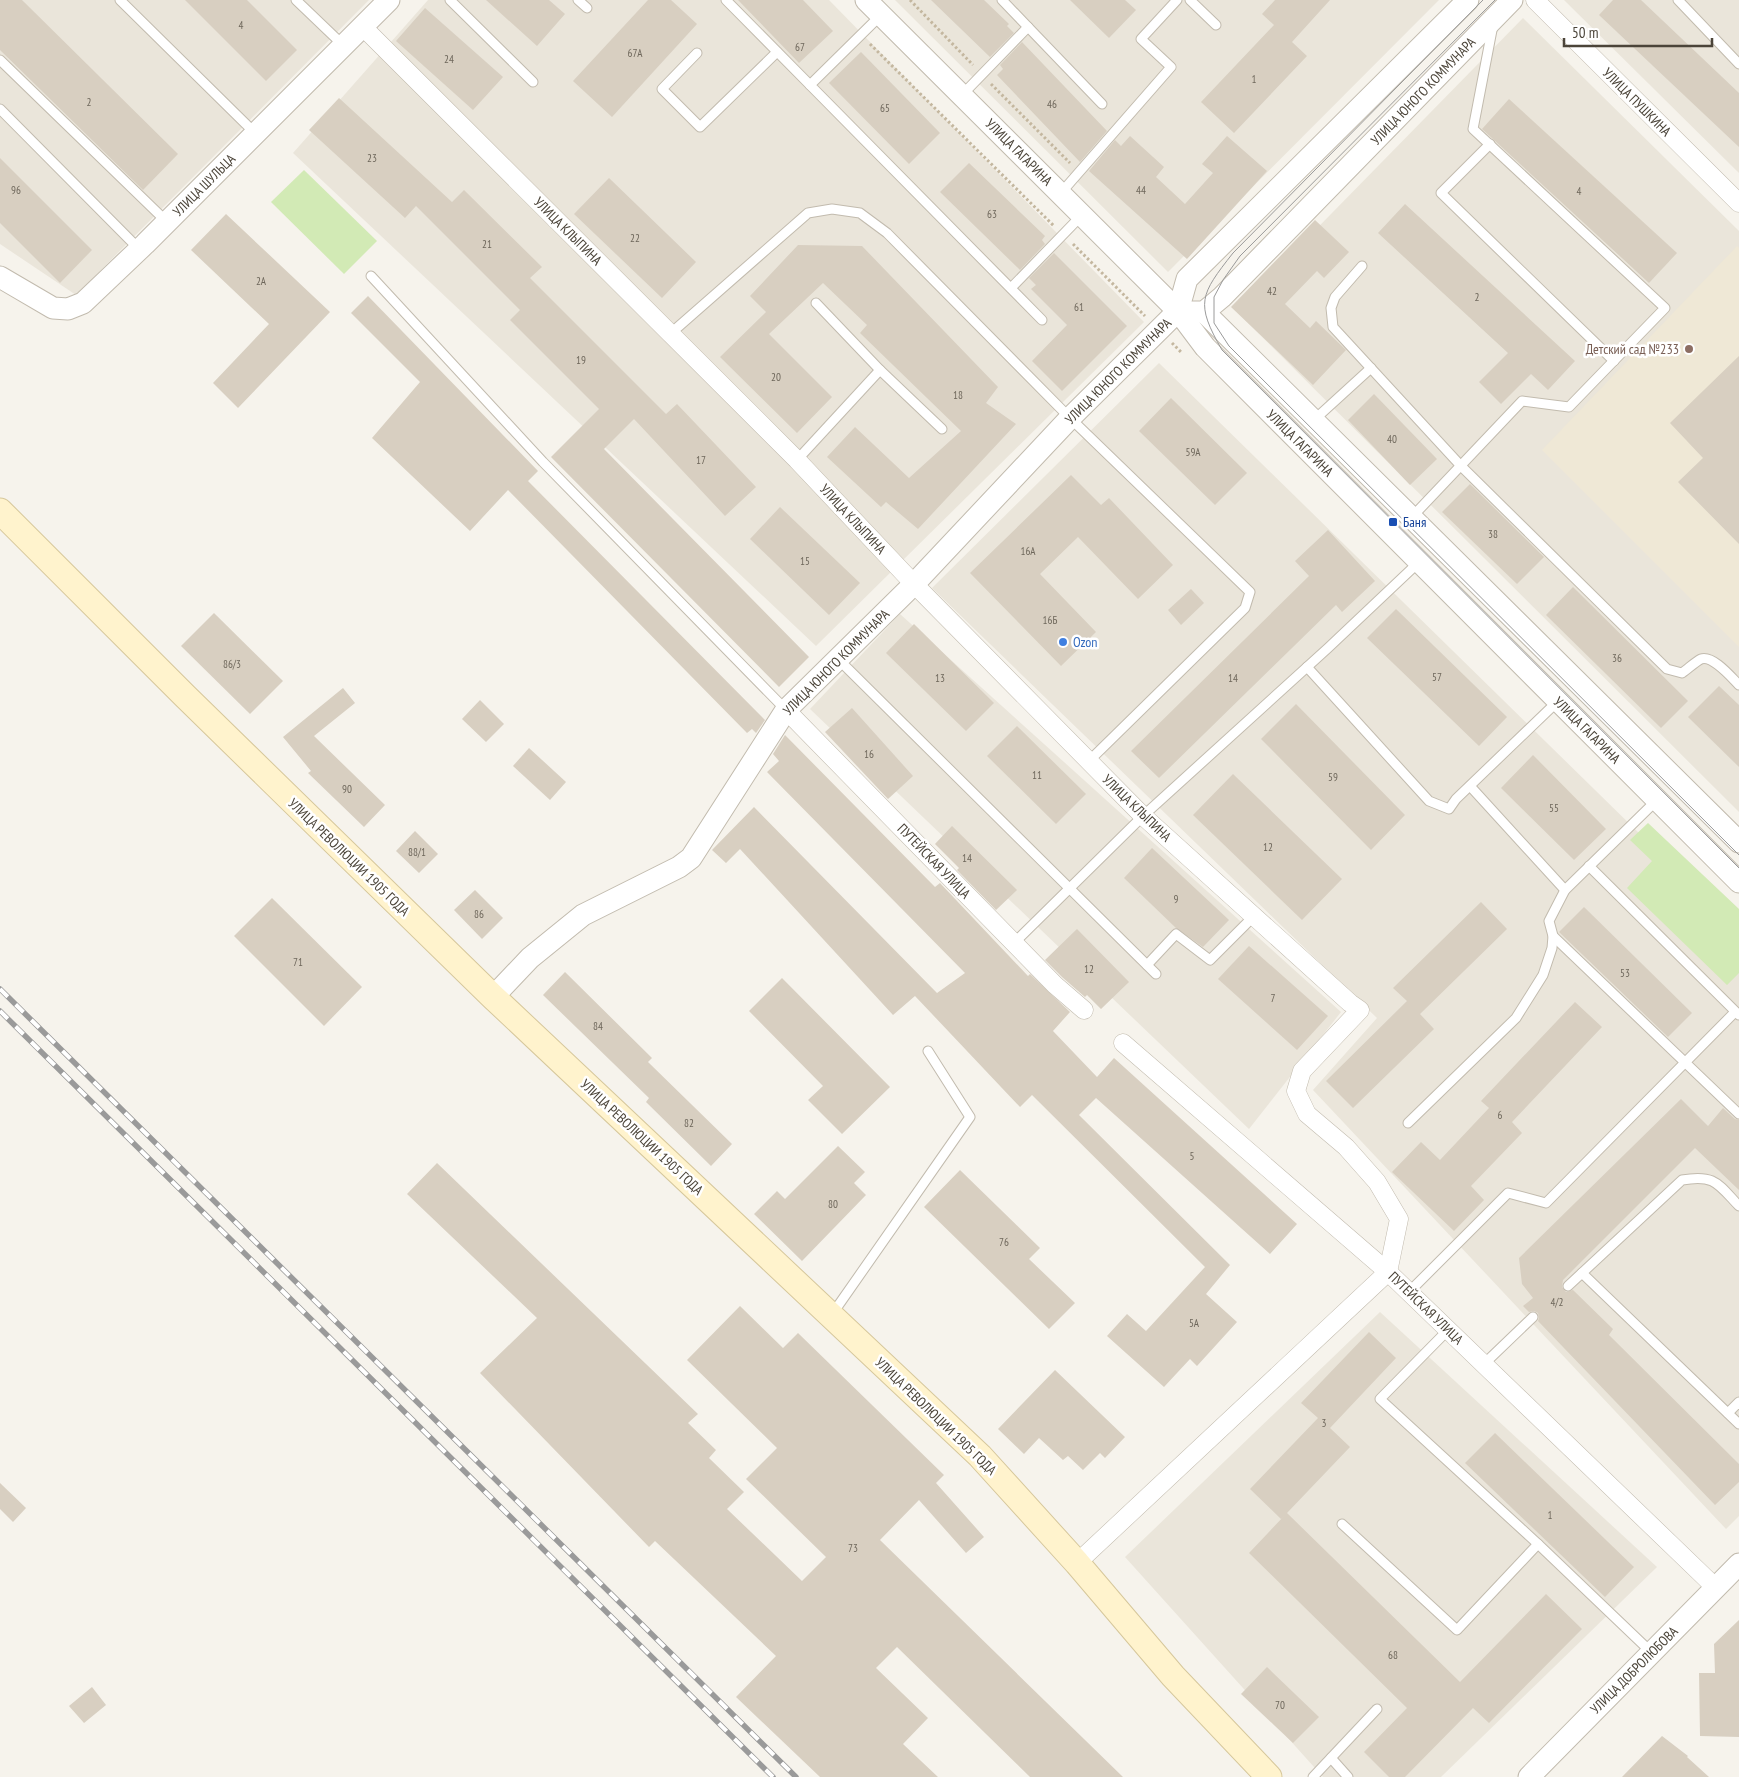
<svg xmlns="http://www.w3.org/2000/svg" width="1739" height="1777" viewBox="0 0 1739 1777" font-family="'PT Sans Narrow',sans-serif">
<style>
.residential{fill:#eae5da}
.education{fill:#efe8d6}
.green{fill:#d2eab5}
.building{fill:#d8cfc1}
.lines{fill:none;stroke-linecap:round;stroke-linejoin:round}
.service-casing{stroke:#c2bbae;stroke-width:11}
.minor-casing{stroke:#c2bbae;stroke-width:19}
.tertiary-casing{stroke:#c2bbae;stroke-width:23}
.secondary-casing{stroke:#d6c79b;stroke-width:27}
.path{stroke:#c4b79f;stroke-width:3;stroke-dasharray:2.5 2.5;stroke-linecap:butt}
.service{stroke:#fff;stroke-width:9}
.minor{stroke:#fff;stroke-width:18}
.tertiary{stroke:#fff;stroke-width:21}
.secondary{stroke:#fff3cd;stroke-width:25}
.tram{stroke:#9a9a9a;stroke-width:1}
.rail-casing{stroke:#9a9a9a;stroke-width:5.5}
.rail{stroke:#fff;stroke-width:4;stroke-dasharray:11;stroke-linecap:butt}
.education-dot{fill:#8d6e63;stroke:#fff;stroke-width:2}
.transit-dot{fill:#1a4fb4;stroke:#fff;stroke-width:2}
.shop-dot{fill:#3f7fe0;stroke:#fff;stroke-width:2}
.labels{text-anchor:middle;stroke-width:5;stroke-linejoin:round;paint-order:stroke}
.number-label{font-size:11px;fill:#6e675b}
.street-label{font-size:14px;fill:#4b4439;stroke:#fff}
.education-label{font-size:14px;fill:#785e54;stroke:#fff;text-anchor:end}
.transit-label{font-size:14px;fill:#164399;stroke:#fff;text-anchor:start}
.shop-label{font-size:14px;fill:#366cbe;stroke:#fff;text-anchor:start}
</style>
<rect width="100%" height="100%" fill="#f6f3ec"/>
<g class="residential">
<polygon points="0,0 369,0 76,295 0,244"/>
<polygon points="428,0 829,0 1144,322 816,646 293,153"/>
<polygon points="895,0 1439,0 1168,272"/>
<polygon points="1564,0 1739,0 1739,173"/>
<polygon points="1523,18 1739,231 1739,812 1236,311"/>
<polygon points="1159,363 1739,931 1739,1516 1726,1529 1313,1090 1377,1018 932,588"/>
<polygon points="900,614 1341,1012 1249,1129 810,709"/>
<polygon points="1380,1312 1657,1567 1441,1777 1323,1777 1125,1557"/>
</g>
<polygon class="education" points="1737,246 1739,248 1739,647 1542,450"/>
<g class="green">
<polygon points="304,170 377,241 344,274 271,202"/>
<polygon points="1648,823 1739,909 1739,973 1727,985 1627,888 1652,861 1630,840"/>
</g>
<g class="building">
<polygon points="0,0 22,0 178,154 143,190 0,50"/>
<polygon points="185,0 247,0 297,50 266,81"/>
<polygon points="486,0 549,0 565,14 537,46"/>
<polygon points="648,0 671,0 697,24 612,117 573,81"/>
<polygon points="738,0 803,0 833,31 799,63"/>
<polygon points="931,0 984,0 1009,24 1007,26 1014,33 990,57"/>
<polygon points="1070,0 1125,0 1136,10 1109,38"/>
<polygon points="1275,0 1330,0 1292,42 1307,56 1234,133 1201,102 1274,25 1262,14"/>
<polygon points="1613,0 1641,0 1739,93 1739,147 1599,15"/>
<polygon points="425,8 503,77 473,110 396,41"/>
<polygon points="1022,42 1107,131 1080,162 997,75 1003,69 1000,65"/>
<polygon points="861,52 940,133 909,164 829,83"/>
<polygon points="339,98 452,202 464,190 542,267 530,278 666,414 677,404 756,487 725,516 634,419 604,449 809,657 779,687 551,457 599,409 510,320 520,310 416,206 405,218 309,130"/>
<polygon points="1509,99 1677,253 1649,283 1482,129"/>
<polygon points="1130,136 1164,167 1156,177 1185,204 1213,173 1202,164 1227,136 1267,171 1187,259 1089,171 1115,140 1121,146"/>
<polygon points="0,158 92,250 60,283 0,223"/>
<polygon points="969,163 1045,236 1042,240 1045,244 1020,270 940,192"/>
<polygon points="609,178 696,262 662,298 574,214"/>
<polygon points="1405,204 1575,361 1548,390 1531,374 1501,404 1479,382 1508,353 1378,233"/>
<polygon points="226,214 330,312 238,408 213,383 269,324 191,250"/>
<polygon points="1315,220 1349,252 1324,278 1317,271 1285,304 1310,328 1316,321 1346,350 1313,385 1231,307"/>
<polygon points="798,245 862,246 998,387 986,403 1016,424 918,529 886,502 881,507 827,457 855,427 909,478 961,431 860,333 867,325 823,283 769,334 832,397 797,433 720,357 766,312 750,296"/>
<polygon points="1054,253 1127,326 1062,391 1032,361 1067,325 1031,289 1036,285 1029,278"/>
<polygon points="368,296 538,471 528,481 765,720 756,733 752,729 747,733 508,490 470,531 372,438 420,382 351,313"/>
<polygon points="1739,356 1739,544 1678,482 1703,458 1670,423"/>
<polygon points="1374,394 1437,459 1410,485 1348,420"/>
<polygon points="1171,398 1247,473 1215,505 1139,431"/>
<polygon points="1071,475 1101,505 1109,498 1173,565 1138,599 1078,537 1040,574 1096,632 1061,666 970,573"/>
<polygon points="1470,484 1544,557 1517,584 1442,512"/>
<polygon points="780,507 860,583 829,615 750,539"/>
<polygon points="1328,530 1375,581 1342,612 1336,605 1159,778 1131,751 1309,576 1295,561"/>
<polygon points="1573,587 1688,701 1661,728 1546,615"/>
<polygon points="1191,589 1204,603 1181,625 1168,610"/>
<polygon points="1396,609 1507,717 1479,746 1367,638"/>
<polygon points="214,613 283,681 250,714 181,646"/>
<polygon points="914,624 994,703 966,731 886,653"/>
<polygon points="1719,686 1739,705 1739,767 1688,717"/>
<polygon points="343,688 355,703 314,736 385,805 364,827 308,773 311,771 283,737"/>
<polygon points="480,700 504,724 486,742 462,719"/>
<polygon points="1296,704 1405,815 1371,850 1261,739"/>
<polygon points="852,708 913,776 888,799 825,732"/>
<polygon points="1017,726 1086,794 1056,824 987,756"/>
<polygon points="785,735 935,887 940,883 1028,976 1030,974 1070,1012 1053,1031 1097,1077 1114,1058 1297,1224 1270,1254 1096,1098 1079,1115 1230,1265 1206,1294 1237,1322 1197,1366 1190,1359 1164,1387 1107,1336 1127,1314 1146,1331 1205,1267 1032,1095 1020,1107 915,996 893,1015 740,849 726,863 712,850 754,807 937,993 965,973 767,772 779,761 773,754"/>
<polygon points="529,748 566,782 550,800 513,766"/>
<polygon points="1533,755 1606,829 1574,860 1501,788"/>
<polygon points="1233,774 1342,879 1302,920 1193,815"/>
<polygon points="952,826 1017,890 996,910 957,870 959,868 935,844"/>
<polygon points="415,831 438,854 419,873 396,851"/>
<polygon points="1152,848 1229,920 1203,947 1176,928 1124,878"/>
<polygon points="475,890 503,918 482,939 454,910"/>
<polygon points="272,898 362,987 324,1026 234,936"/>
<polygon points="1481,902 1507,929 1420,1014 1434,1029 1353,1108 1326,1081 1407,1001 1393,988"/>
<polygon points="1584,907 1692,1013 1668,1037 1559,932"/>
<polygon points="1077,929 1129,982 1101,1009 1087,995 1085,997 1062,977 1045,960"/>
<polygon points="1249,946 1328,1016 1297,1050 1218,979"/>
<polygon points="565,972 652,1058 648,1062 732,1144 711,1166 646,1102 649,1098 543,995"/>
<polygon points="782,978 890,1087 842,1134 808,1100 823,1086 749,1011"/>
<polygon points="1575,1002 1602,1027 1512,1122 1522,1133 1471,1186 1484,1200 1454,1231 1392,1172 1421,1142 1440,1160 1489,1108 1481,1101"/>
<polygon points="1681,1099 1708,1126 1723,1108 1735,1119 1739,1120 1739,1190 1695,1148 1563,1280 1562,1287 1566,1292 1573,1290 1613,1329 1609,1335 1739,1464 1739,1482 1715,1505 1538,1321 1539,1318 1538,1313 1534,1311 1529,1312 1523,1306 1533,1298 1522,1284 1519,1258"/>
<polygon points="838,1146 865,1172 854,1183 866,1195 802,1261 754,1214 777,1191 785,1199"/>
<polygon points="437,1163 698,1414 688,1423 716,1450 709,1458 744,1492 727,1509 802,1581 826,1557 746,1479 777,1448 687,1360 740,1306 783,1348 798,1333 944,1475 936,1483 984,1537 966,1553 919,1500 880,1540 1123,1777 1030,1777 897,1647 876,1668 928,1718 903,1744 938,1777 820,1777 736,1697 776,1656 655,1541 649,1547 480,1373 537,1318 407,1194"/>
<polygon points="960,1170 1040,1248 1029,1259 1075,1303 1049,1329 924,1207"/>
<polygon points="1369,1332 1396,1358 1330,1428 1350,1447 1287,1513 1460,1682 1546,1594 1582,1629 1489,1723 1473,1708 1405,1777 1389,1777 1364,1752 1407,1708 1249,1553 1284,1516 1281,1519 1250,1489 1318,1418 1301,1403"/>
<polygon points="1055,1370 1125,1437 1105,1458 1100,1453 1083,1470 1068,1456 1063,1460 1039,1438 1024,1454 998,1429"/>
<polygon points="1495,1433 1634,1567 1605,1597 1465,1463"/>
<polygon points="0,1483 26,1508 13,1522 0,1509"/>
<polygon points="1739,1620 1739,1737 1700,1736 1699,1673 1715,1673 1714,1644"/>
<polygon points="1267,1667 1319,1717 1293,1743 1241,1694"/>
<polygon points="92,1687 106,1705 84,1723 69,1706"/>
<polygon points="1662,1736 1688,1756 1687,1757 1709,1777 1622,1777"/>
</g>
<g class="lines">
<defs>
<g id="service">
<polyline points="120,0 255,133"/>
<polyline points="296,0 343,45"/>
<polyline points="450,0 533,82"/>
<polyline points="578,0 587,8"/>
<polyline points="726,0 810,85"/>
<polyline points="1190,0 1216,25"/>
<polyline points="1678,0 1739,64"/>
<polyline points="881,15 810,85 1042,320"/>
<polyline points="1028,27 1102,104"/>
<polyline points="697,53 662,89 700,127 777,52"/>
<polyline points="0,60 167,222"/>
<polyline points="962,95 1028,27 1002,0"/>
<polyline points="0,109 139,249"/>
<polyline points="1490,144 1441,193 1614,361"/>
<polyline points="1060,194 1171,67 1141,39 1177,0"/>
<path d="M1362,266l-27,31 -4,11 2,19 128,139 206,203 15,4c6,-4 13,-11 19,-14 12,-4 30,18 38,26"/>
<polyline points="371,276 543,462 786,710"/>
<polyline points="1011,288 1082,215"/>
<polyline points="816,303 880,370"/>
<polyline points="670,334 808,213 832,209 860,213 887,233 1070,418 1250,592 1245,608 1089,761"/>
<polyline points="1314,420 1371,368"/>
<polyline points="797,460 880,370 942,429"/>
<polyline points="1412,517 1522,401 1569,407 1665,308 1473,129 1493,25"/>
<polyline points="838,659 1156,974"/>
<polyline points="1307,667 1429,801 1449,809 1456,799 1558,701"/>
<polyline points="1470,786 1565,890"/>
<polyline points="1589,866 1739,1015"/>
<polyline points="1553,936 1739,1114"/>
<polyline points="1014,943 1143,816 1328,648 1419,562"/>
<polyline points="1147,965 1176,934 1210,960 1254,916"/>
<polyline points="1408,1123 1516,1018 1543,975 1552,948 1553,936 1549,921 1565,890 1657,800"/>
<polyline points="1582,1273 1739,1424"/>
<path d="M1568,1286l114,-106c33,-6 36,4 57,26"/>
<polyline points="1409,1292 1508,1193 1546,1203 1735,1012"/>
<polyline points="833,1313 970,1117 928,1051"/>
<polyline points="1448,1330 1380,1399 1538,1544"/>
<polyline points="1484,1364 1533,1317"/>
<polyline points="1728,1413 1739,1402"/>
<polyline points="1342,1524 1457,1630 1538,1544 1651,1652"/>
<polyline points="1331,1758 1348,1777"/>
<polyline points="1313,1777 1377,1709"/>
</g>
<g id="minor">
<polyline points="1535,0 1739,203"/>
<polyline points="363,27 797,460 914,584 1143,816 1350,1003 1360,1010 1302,1071 1296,1091 1307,1114 1346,1147 1377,1182 1399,1219 1388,1272 1077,1563"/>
<polyline points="786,710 1055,985 1084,1010"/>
<polyline points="1123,1043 1388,1272 1715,1587"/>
</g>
<g id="tertiary">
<polyline points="866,0 1178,311 1205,347 1739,882"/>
<polyline points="0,277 53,308 68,309 83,303 145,244 389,0"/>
<polyline points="1191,312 1204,312 1222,297 1512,0"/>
<polyline points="1204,312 1739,842"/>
<polyline points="493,997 530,958 583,915 679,867 691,858 786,710 914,584 1070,418 1178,311 1187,279 1468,0"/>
<polyline points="1529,1777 1739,1564"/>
</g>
<polyline id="secondary" points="0,511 185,696 493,997 980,1456 1077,1563 1173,1676 1269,1777"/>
</defs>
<use href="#service" class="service-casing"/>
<use href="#minor" class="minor-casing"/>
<use href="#tertiary" class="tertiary-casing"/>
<use href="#secondary" class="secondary-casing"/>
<g class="path">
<polyline points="910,0 973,65"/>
<polyline points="870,44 1054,226"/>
<polyline points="991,84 1070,163"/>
<polyline points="1073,244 1145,316"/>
<polyline points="1172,343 1182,353"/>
</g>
<use href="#service" class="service"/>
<use href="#minor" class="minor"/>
<use href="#tertiary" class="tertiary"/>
<use href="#secondary" class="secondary"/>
<g class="tram">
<path d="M1483,0l-250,253c-33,42 -38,50 -11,97l517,518"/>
<polyline points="1495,0 1240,256 1223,280 1214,297 1214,323 1229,346 1739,855"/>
</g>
<defs>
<g id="rail">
<polyline points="0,989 796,1777"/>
<polyline points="0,1011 773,1777"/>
</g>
</defs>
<use href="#rail" class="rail-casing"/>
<use href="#rail" class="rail"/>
</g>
<circle class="education-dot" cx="1689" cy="349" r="5"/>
<rect class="transit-dot" x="1388" y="517" width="10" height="10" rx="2.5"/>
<circle class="shop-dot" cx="1063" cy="642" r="5"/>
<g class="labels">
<g class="number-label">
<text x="241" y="29">4</text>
<text x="800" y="51">67</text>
<text x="635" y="57">67А</text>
<text x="449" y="63">24</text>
<text x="1254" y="83">1</text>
<text x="89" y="106">2</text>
<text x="1052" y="108">46</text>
<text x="885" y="112">65</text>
<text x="372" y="162">23</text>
<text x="16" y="194">96</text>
<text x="1141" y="194">44</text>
<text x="1579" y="195">4</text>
<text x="992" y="218">63</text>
<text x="635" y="242">22</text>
<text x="487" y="248">21</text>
<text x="261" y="285">2А</text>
<text x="1272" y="295">42</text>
<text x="1477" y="301">2</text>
<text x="1079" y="311">61</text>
<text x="581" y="364">19</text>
<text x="776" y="381">20</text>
<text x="958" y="399">18</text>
<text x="1392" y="443">40</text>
<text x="1193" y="456">59А</text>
<text x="701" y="464">17</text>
<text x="1493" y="538">38</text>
<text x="1028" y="555">16А</text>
<text x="805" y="565">15</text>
<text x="1050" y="624">16Б</text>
<text x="1617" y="662">36</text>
<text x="232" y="668">86/3</text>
<text x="1437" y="681">57</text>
<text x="940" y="682">13</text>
<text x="1233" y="682">14</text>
<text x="869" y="758">16</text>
<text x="1037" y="779">11</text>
<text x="1333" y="781">59</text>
<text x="347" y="793">90</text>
<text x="1554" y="812">55</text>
<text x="1268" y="851">12</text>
<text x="417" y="856">88/1</text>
<text x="967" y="862">14</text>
<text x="1176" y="903">9</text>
<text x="479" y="918">86</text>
<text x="298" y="966">71</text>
<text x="1089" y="973">12</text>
<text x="1625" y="977">53</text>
<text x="1273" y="1002">7</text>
<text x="598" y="1030">84</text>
<text x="1500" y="1119">6</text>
<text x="689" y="1127">82</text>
<text x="1192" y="1160">5</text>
<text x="833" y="1208">80</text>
<text x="1004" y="1246">76</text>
<text x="1557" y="1306">4/2</text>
<text x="1194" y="1327">5А</text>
<text x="1324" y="1427">3</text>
<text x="1550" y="1519">1</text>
<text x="853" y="1552">73</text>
<text x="1393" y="1659">68</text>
<text x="1280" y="1709">70</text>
</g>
<g class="street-label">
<text transform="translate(1423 91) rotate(-46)" y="5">УЛИЦА ЮНОГО КОММУНАРА</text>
<text transform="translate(1637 102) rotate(45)" y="5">УЛИЦА ПУШКИНА</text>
<text transform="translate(1019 152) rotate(45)" y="5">УЛИЦА ГАГАРИНА</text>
<text transform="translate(204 185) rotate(-45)" y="5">УЛИЦА ШУЛЬЦА</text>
<text transform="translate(568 231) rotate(45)" y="5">УЛИЦА КЛЫПИНА</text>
<text transform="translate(1118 371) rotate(-45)" y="5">УЛИЦА ЮНОГО КОММУНАРА</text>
<text transform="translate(1300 443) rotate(45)" y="5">УЛИЦА ГАГАРИНА</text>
<text transform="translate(853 519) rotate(47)" y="5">УЛИЦА КЛЫПИНА</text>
<text transform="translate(836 662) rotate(-45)" y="5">УЛИЦА ЮНОГО КОММУНАРА</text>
<text transform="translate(1587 730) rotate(45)" y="5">УЛИЦА ГАГАРИНА</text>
<text transform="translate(1137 808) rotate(44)" y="5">УЛИЦА КЛЫПИНА</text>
<text transform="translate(349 857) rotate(44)" y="5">УЛИЦА РЕВОЛЮЦИИ 1905 ГОДА</text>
<text transform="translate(934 861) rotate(46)" y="5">ПУТЕЙСКАЯ УЛИЦА</text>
<text transform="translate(642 1137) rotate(43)" y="5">УЛИЦА РЕВОЛЮЦИИ 1905 ГОДА</text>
<text transform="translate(1426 1308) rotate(44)" y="5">ПУТЕЙСКАЯ УЛИЦА</text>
<text transform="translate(936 1416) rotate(44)" y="5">УЛИЦА РЕВОЛЮЦИИ 1905 ГОДА</text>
<text transform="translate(1634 1670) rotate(-45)" y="5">УЛИЦА ДОБРОЛЮБОВА</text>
</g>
<g class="education-label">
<text x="1679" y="354">Детский сад №233</text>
</g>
<g class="transit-label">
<text x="1403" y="527">Баня</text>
</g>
<g class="shop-label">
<text x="1073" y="647">Ozon</text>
</g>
</g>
<path d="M1564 38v8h148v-8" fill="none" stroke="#4b4439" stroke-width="2.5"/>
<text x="1572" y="38" font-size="15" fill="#4b4439" stroke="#ffffff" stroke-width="4" paint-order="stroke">50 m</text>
</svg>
